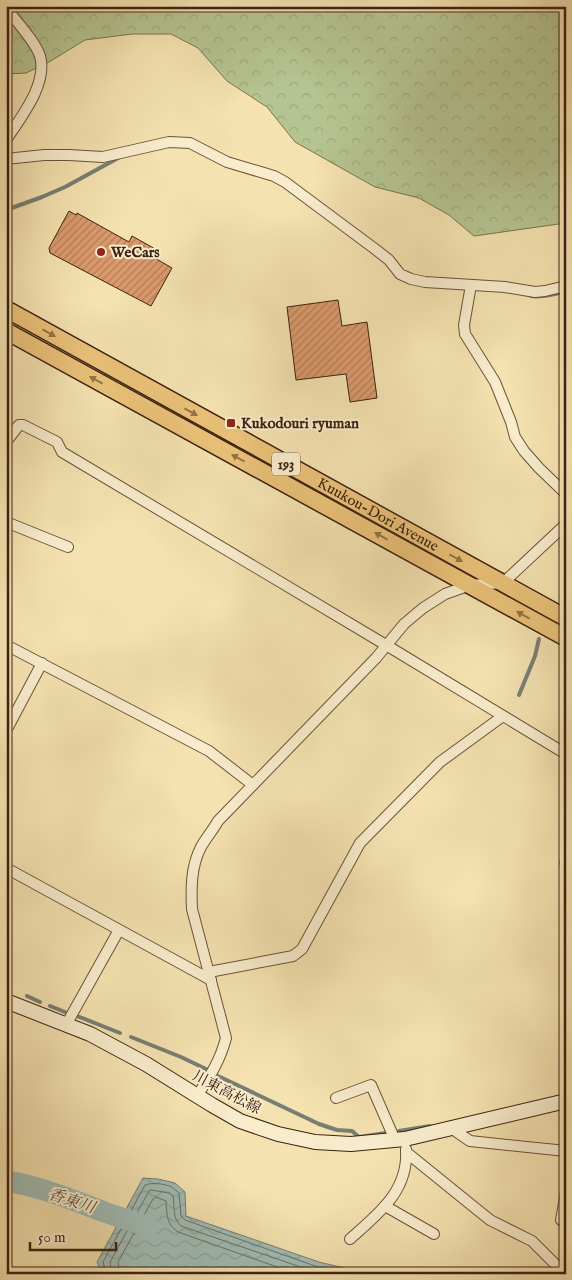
<svg xmlns="http://www.w3.org/2000/svg" width="572" height="1280" viewBox="0 0 572 1280" font-family="'IM FELL English','Noto Serif JP',serif">
<style>
.forest{fill:url(#forest-crowns);stroke:#797350}
.water{fill:url(#water-waves);stroke:#787e73}
.lines{fill:none;stroke-linecap:round;stroke-linejoin:round}
.shore{stroke:#6e6f63;stroke-width:1}
.stream{stroke:#787e73;stroke-width:4}
.river{stroke:#a0bcb5;stroke-width:21}
.building{fill:url(#building-hatch);stroke:#3d2211}
.minor-casing{stroke:#6b5239;stroke-width:12}
.secondary-casing{stroke:#3d2211;stroke-width:16}
.trunk-casing{stroke:#3d2211;stroke-width:19}
.minor{stroke:#f8eccc;stroke-width:10}
.secondary{stroke:#f8eccc;stroke-width:14}
.trunk{stroke:#eac178;stroke-width:16}
.oneway{fill:#947244}
.poi-dot{fill:#8f2418;stroke:#f8eccc;stroke-width:2}
.labels{text-anchor:middle;stroke-width:4;stroke-linejoin:round;paint-order:stroke}
.shield{fill:#f8eccc;stroke:#755f49;stroke-width:1}
.shield-label{font-size:14px;font-weight:bold;fill:#3d2211}
.poi-label{font-size:15px;font-weight:bold;fill:#3d2211;stroke:#f8eccc;text-anchor:start}
.street-label{font-size:15px;fill:#3d2211;stroke:#f8eccc}
.water-label{font-size:16px;font-style:italic;fill:#5b5042;stroke:#f8eccc}
</style>
<defs>
<pattern id="forest-crowns" width="20" height="18" patternUnits="userSpaceOnUse" patternTransform="scale(1.25)"><rect width="20" height="18" fill="#b5c490"/><path d="M2 6a3 3 0 1 1 6 0M12 15a3 3 0 1 1 6 0" fill="none" stroke="#9da87b"/></pattern>
<pattern id="water-waves" width="16" height="10" patternUnits="userSpaceOnUse" patternTransform="scale(1.25)"><rect width="16" height="10" fill="#a0bcb5"/><path d="M0 5q4-4 8 0t8 0" fill="none" stroke="#8ba19b"/></pattern>
<pattern id="building-hatch" width="6" height="6" patternUnits="userSpaceOnUse" patternTransform="scale(1.25)"><rect width="6" height="6" fill="#db9a6c"/><path d="M-1 1l2-2M0 6l6-6M5 7l2-2" fill="none" stroke="#b37d57"/></pattern>
</defs>
<rect width="100%" height="100%" fill="#f4e2b0"/>
<filter id="stains"><feTurbulence type="fractalNoise" baseFrequency=".004" numOctaves="4"/><feColorMatrix values="0 0 0 0 .2 0 0 0 0 .09 0 0 0 0 .02 0 0 0 .5 -.17"/></filter>
<radialGradient id="worn" r=".72"><stop offset=".6" stop-color="#630" stop-opacity="0"/><stop offset="1" stop-color="#630" stop-opacity=".3"/></radialGradient>
<polygon class="forest" points="6,6 566,6 566,223 474,236 449,215 419,198 375,187 295,142 267,107 227,81 198,48 171,34 132,34 85,40 49,62 26,73 6,74"/>
<polygon class="water" points="143,1178 158,1179 175,1183 185,1192 186,1216 319,1262 370,1274 102,1274 97,1262"/>
<g class="lines">
<g class="shore">
<path d="M106,1274l-3,-12 42,-77c8,-3 20,-1 27,2 1,1 7,6 7,6l2,23 4,4 133,47 32,7"/>
<path d="M112,1274l-2,-12 39,-71 2,-1 18,3 4,3c2,11 -1,22 8,30l140,48"/>
<path d="M120,1274l-2,-12 35,-63 3,-2 10,4c1,13 0,23 12,31l119,42"/>
</g>
<g class="stream">
<polyline points="6,210 42,197 65,187 120,157"/>
<path d="M531,296c11,2 22,-2 33,-4"/>
<polyline points="519,695 535,656 539,639"/>
<polyline points="27,996 40,1002"/>
<polyline points="50,1006 65,1012"/>
<polyline points="77,1016 120,1033"/>
<polyline points="131,1037 181,1057 208,1070"/>
<polyline points="218,1076 319,1124 337,1130 352,1131 359,1137 386,1133"/>
<polyline points="399,1131 430,1126"/>
</g>
<path class="river" d="M6,1181c33,5 64,18 96,30 15,6 31,10 47,16"/>
</g>
<g class="building">
<polygon points="69,211 76,215 77,213 129,242 132,236 157,250 153,257 172,268 151,306 50,253 49,248"/>
<polygon points="338,300 342,326 367,322 377,398 350,402 346,374 296,380 287,307"/>
</g>
<g class="lines">
<defs>
<g id="minor">
<path d="M6,8c10,13 29,33 34,48 8,28 -19,61 -34,84"/>
<polyline points="6,159 44,155 69,155 103,157 169,142 190,143 227,162 274,176 285,182 375,249 389,260 400,274 411,279 425,282 505,287 535,292 545,291 566,286"/>
<polyline points="471,285 464,325 465,334 495,382 511,422 515,437 524,451 539,468 566,494"/>
<polyline points="6,442 19,425 23,425 57,442 62,452 386,645 566,754"/>
<polyline points="6,522 68,547"/>
<polyline points="6,645 209,751 253,785"/>
<polyline points="6,731 42,663"/>
<polyline points="565,863 566,863"/>
<polyline points="6,868 211,980"/>
<polyline points="209,972 293,956 302,949 360,843 440,762 503,716"/>
<polyline points="66,1025 119,930"/>
<path d="M197,1096c13,-20 23,-35 29,-58l-34,-129c-1,-21 -1,-43 9,-62 5,-9 12,-17 17,-26l158,-163 28,-34 19,-16 22,-14 25,-9 33,-2 63,-59"/>
<polyline points="336,1098 371,1085 395,1140"/>
<polyline points="451,1128 470,1141 566,1151"/>
<polyline points="406,1152 490,1220 532,1241 565,1274"/>
<polyline points="385,1206 434,1234"/>
<polyline points="561,1220 566,1192"/>
<path d="M350,1239c28,-25 59,-48 56,-90"/>
</g>
<polyline id="secondary" points="6,1001 90,1034 146,1064 212,1105 240,1121 278,1134 315,1142 351,1144 405,1139 566,1101"/>
<g id="trunk">
<path id="s1" d="M6,309l560,309"/>
<polyline points="6,331 566,638"/>
</g>
</defs>
<use href="#minor" class="minor-casing"/>
<use href="#secondary" class="secondary-casing"/>
<use href="#trunk" class="trunk-casing"/>
<use href="#minor" class="minor"/>
<use href="#secondary" class="secondary"/>
<use href="#trunk" class="trunk"/>
</g>
<defs><path id="oneway-solid" d="M-6-.8H1V-3.2L6.5 0L1 3.2V.8H-6Z" transform="scale(1.25)"/></defs>
<g class="oneway">
<use href="#oneway-solid" transform="translate(49 333) rotate(29)"/>
<use href="#oneway-solid" transform="translate(96 380) rotate(-151)"/>
<use href="#oneway-solid" transform="translate(191 412) rotate(29)"/>
<use href="#oneway-solid" transform="translate(238 458) rotate(-151)"/>
<use href="#oneway-solid" transform="translate(381 536) rotate(-151)"/>
<use href="#oneway-solid" transform="translate(456 558) rotate(29)"/>
<use href="#oneway-solid" transform="translate(523 615) rotate(-151)"/>
</g>
<g class="poi-dot">
<circle cx="101" cy="252" r="5"/>
<rect x="226" y="418" width="10" height="10" rx="2.5"/>
</g>
<g class="labels">
<rect class="shield" x="272" y="452.5" width="28" height="23" rx="4"/>
<g class="shield-label">
<text x="286" y="469">193</text>
</g>
<g class="poi-label">
<text x="111" y="257">WeCars</text>
<text x="241" y="428">Kukodouri ryuman</text>
</g>
<g class="street-label">
<text dy="5" stroke="none"><textPath href="#s1" startOffset="425">Kuukou-Dori Avenue</textPath></text>
<text transform="translate(227 1092) rotate(28)" y="5">川東高松線</text>
</g>
<g class="water-label">
<text transform="translate(72 1200) rotate(18)" y="6">香東川</text>
</g>
</g>
<rect width="572" height="1280" fill="none" stroke="#f4e2b0" stroke-width="25"/>
<rect x="8" y="8" width="557" height="1265" fill="none" stroke="#3d2211" stroke-width="2.5"/>
<rect x="12" y="12" width="547" height="1255" fill="none" stroke="#3d2211"/>
<path d="M30 1242v8h86v-8" fill="none" stroke="#3d2211" stroke-width="2.5"/>
<text x="38" y="1242" font-size="15" fill="#3d2211" stroke="#f8eccc" stroke-width="4" paint-order="stroke">50 m</text>
<rect width="100%" height="100%" filter="url(#stains)"/>
<rect width="100%" height="100%" fill="url(#worn)"/>
</svg>
